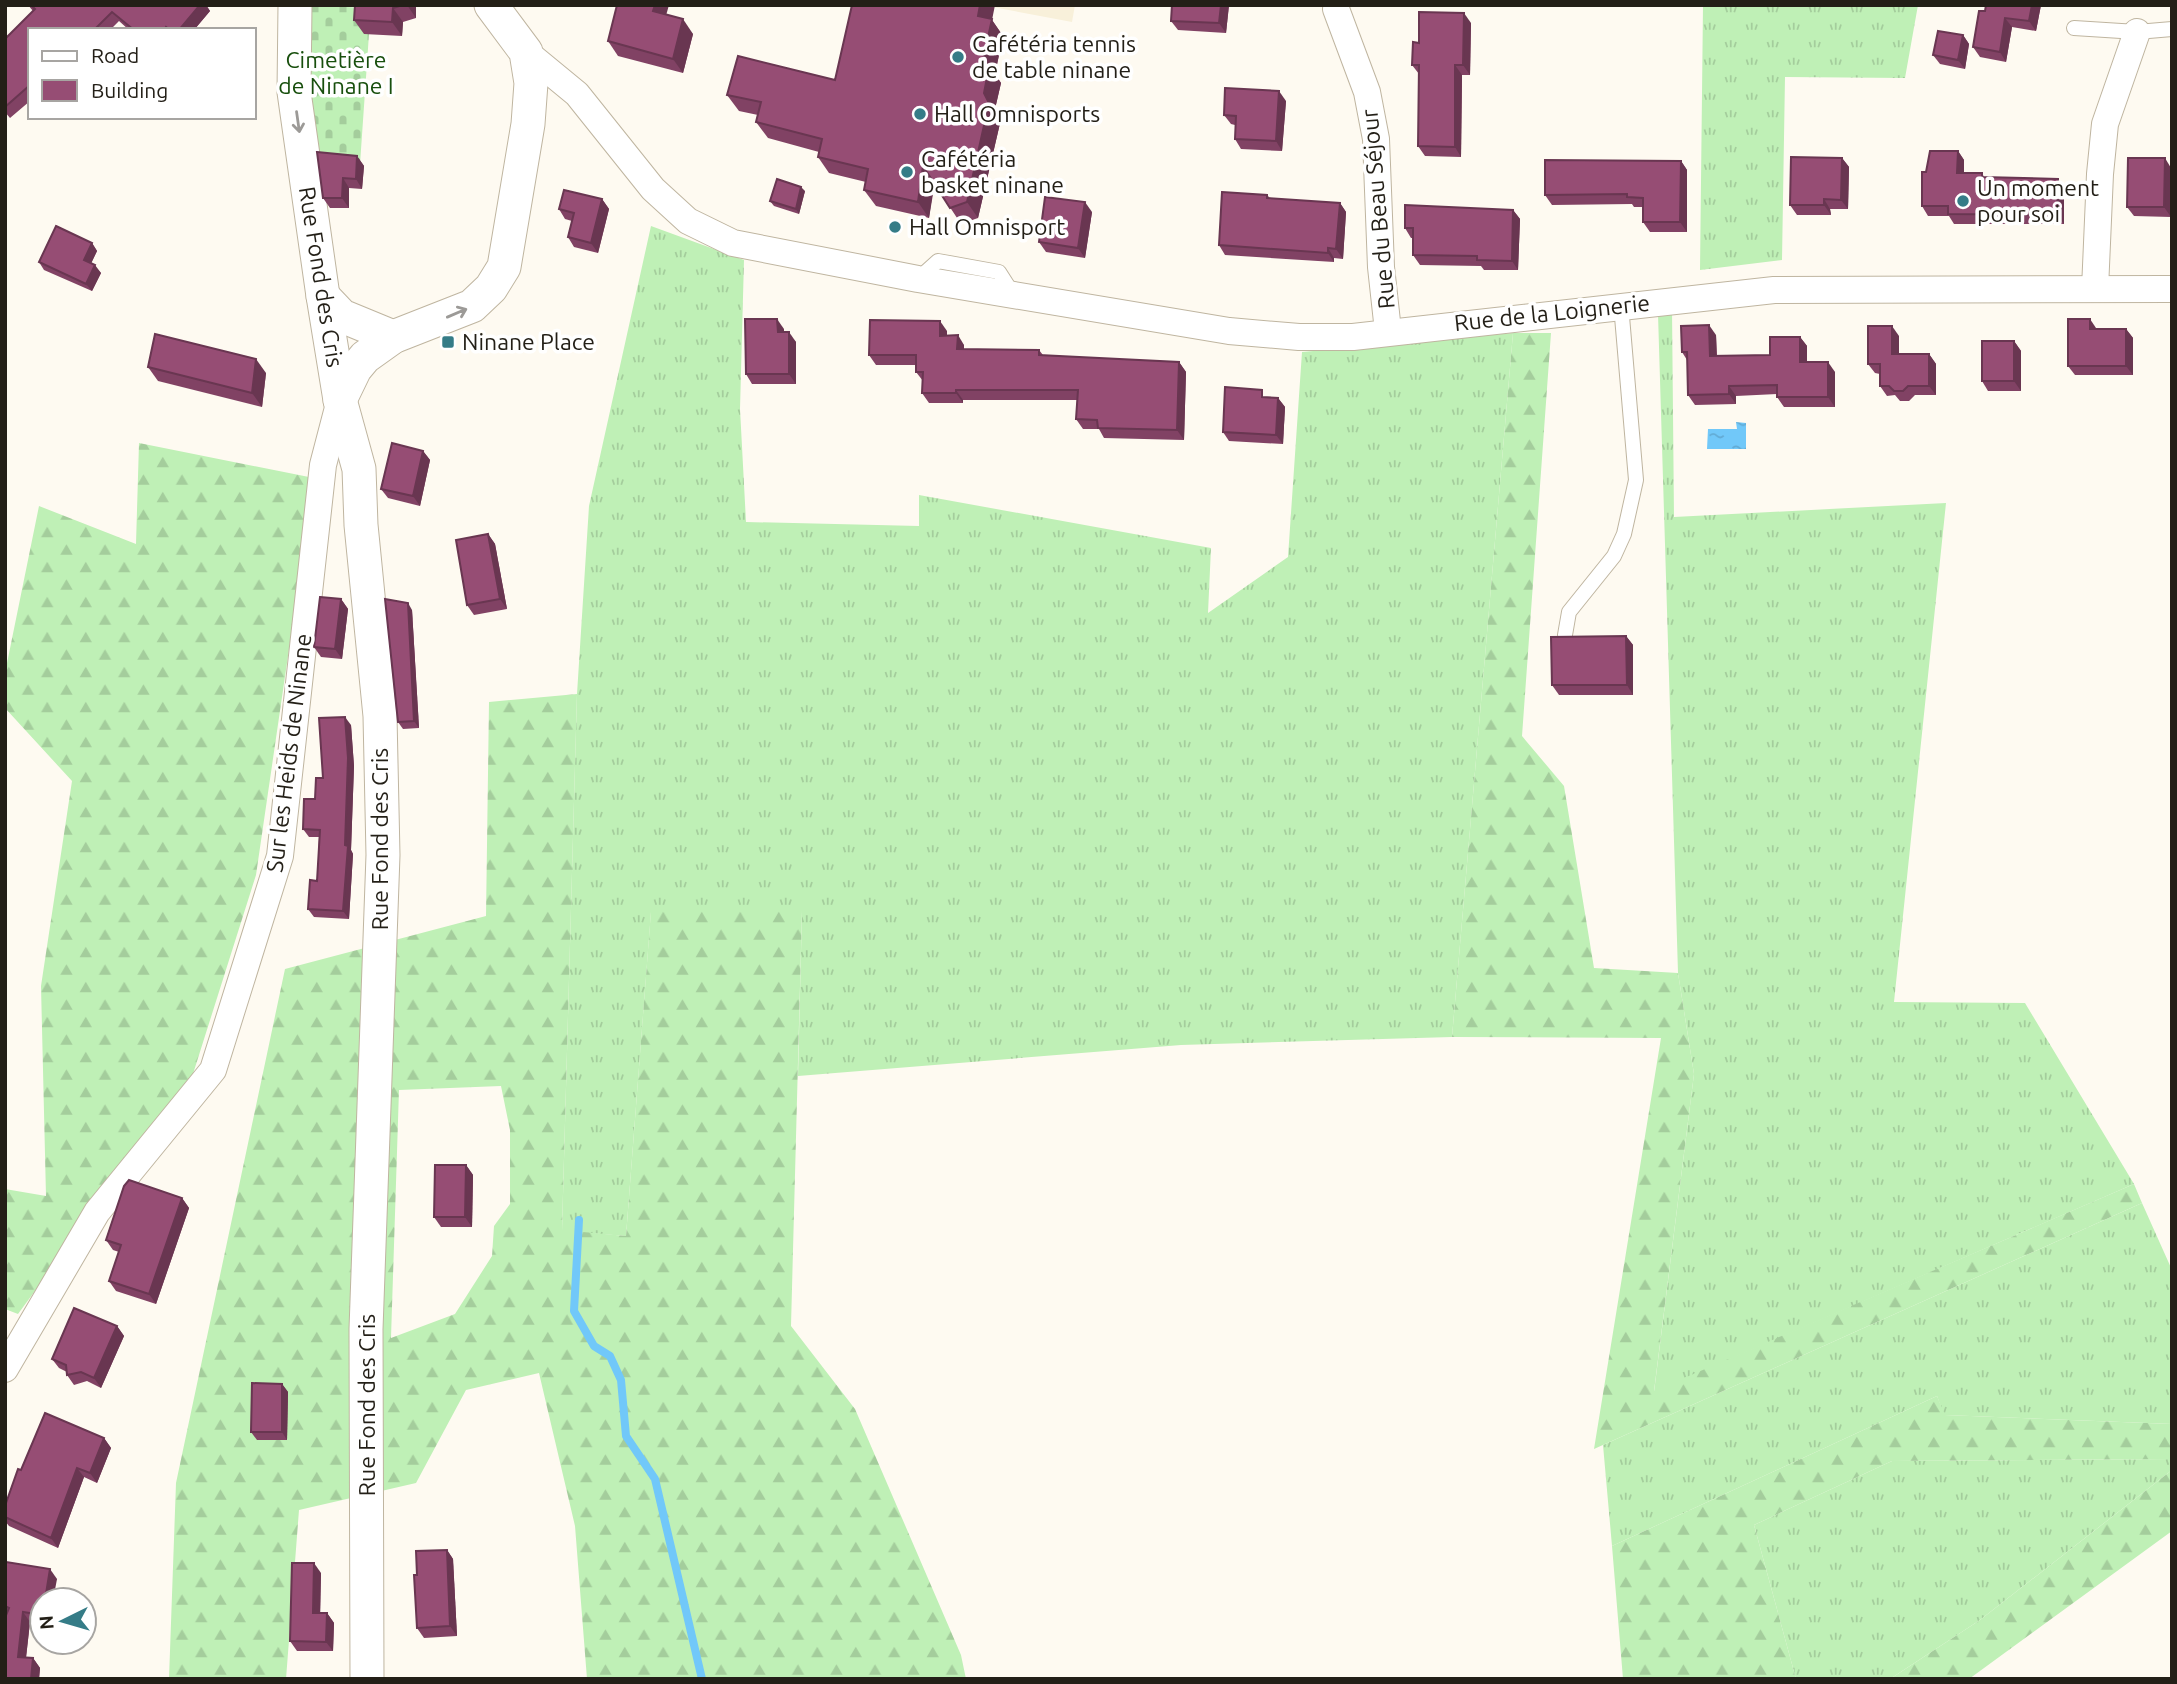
<svg xmlns="http://www.w3.org/2000/svg" width="2177" height="1684" viewBox="0 0 2177 1684" font-family="Ubuntu,sans-serif">
<style>
.education{fill:#f8f0da}
.grass{fill:url(#grass-tufts)}
.forest{fill:url(#forest-firs);fill-rule:evenodd}
.cemetery{fill:url(#cemetery-stones)}
.water{fill:url(#water-ripples)}
.lines{fill:none;stroke-linecap:round;stroke-linejoin:round}
.stream{stroke:#71c8f9;stroke-width:8}
.service-casing{stroke:#bfb5a0;stroke-width:16}
.minor-casing{stroke:#bfb5a0;stroke-width:28}
.tertiary-casing{stroke:#bfb5a0;stroke-width:35}
.service{stroke:#fff;stroke-width:14}
.minor{stroke:#fff;stroke-width:26}
.tertiary{stroke:#fff;stroke-width:33}
.wall{fill:#814264}
.shaded-wall{fill:#693651}
.building{fill:#964d74;stroke:#693651;stroke-width:2}
.oneway{stroke:#9c9a97}
.poi-dot{fill:#357c87;stroke:#fff;stroke-width:2.5}
.labels{text-anchor:middle;stroke-width:7;stroke-linejoin:round;paint-order:stroke}
.poi-label{font-size:23px;fill:#231f17;stroke:#fff;text-anchor:start}
.park-label{font-size:23px;fill:#184f0d;stroke:#fff}
.street-label{font-size:23px;fill:#231f17;stroke:#fff}
</style>
<defs>
<pattern id="grass-tufts" width="24" height="20" patternUnits="userSpaceOnUse" patternTransform="scale(1.75)"><rect width="24" height="20" fill="#bff0b6"/><path d="M3 7l-1-3M5 7V3M7 7l1-3M15 17l-1-3M17 17v-4M19 17l1-3" fill="none" stroke="#a4cd9c"/></pattern>
<pattern id="forest-firs" width="22" height="20" patternUnits="userSpaceOnUse" patternTransform="scale(1.75)"><rect width="22" height="20" fill="#bff0b6"/><path d="M5 1l3.5 6h-7zM16 11l3.5 6h-7z" fill="#a4cd9c"/></pattern>
<pattern id="cemetery-stones" width="16" height="16" patternUnits="userSpaceOnUse" patternTransform="scale(1.75)"><rect width="16" height="16" fill="#bff0b6"/><path d="M2 7V4a2 2 0 0 1 4 0v3zM10 15v-3a2 2 0 0 1 4 0v3z" fill="#a4cd9c"/></pattern>
<pattern id="water-ripples" width="26" height="14" patternUnits="userSpaceOnUse" patternTransform="scale(1.75)"><rect width="26" height="14" fill="#71c8f9"/><path d="M2 4q2-2 4 0t4 0M15 11q2-2 4 0t4 0" fill="none" stroke="#62abd5"/></pattern>
</defs>
<rect width="100%" height="100%" fill="#fefaf1"/>
<polygon class="education" points="982,5 1075,5 1072,22"/>
<g class="grass">
<polygon points="1703,5 1918,5 1905,78 1785,77 1782,260 1700,270"/>
<polygon points="651,226 744,260 740,409 746,522 919,526 919,495 1211,548 1208,613 1288,557 1302,352 1513,333 1452,1037 1181,1045 798,1076 802,911 651,912 626,1236 562,1231 577,694 589,506"/>
<polygon points="1672,309 1674,517 1946,503 1894,1002 2025,1003 2134,1184 1654,1392 1694,1074 1678,973 1658,314"/>
<polygon points="2142,1203 2172,1270 2172,1424 1944,1415 1937,1396 1612,1546 1603,1445"/>
<polygon points="2172,1459 2172,1470 1980,1620 1890,1679 1796,1679 1754,1525 1892,1461"/>
</g>
<g class="forest">
<polygon points="1513,333 1551,333 1522,736 1564,786 1594,968 1678,973 1694,1074 1654,1391 2134,1184 2142,1203 1594,1449 1661,1038 1452,1037"/>
<polygon points="139,443 314,478 256,875 192,1077 18,1314 5,1309 5,1189 46,1196 41,986 72,781 5,708 5,673 39,506 136,544"/>
<path d="M577,694l-15,536 64,6 25,-325h151l-11,415 64,83 106,246 5,24h-379l-12,-153 -36,-153 -73,17 -50,93 -117,27 -13,169h-117l7,-196 109,-514 201,-53 3,-214zM501,1086l9,44v74l-16,22 -2,30 -37,58 -64,24 8,-248z"/>
<polygon points="1937,1396 1945,1415 2172,1424 2172,1459 1892,1461 1754,1525 1796,1679 1623,1679 1612,1546"/>
<polygon points="2172,1470 2172,1531 1969,1679 1890,1679 1980,1620"/>
</g>
<polygon class="cemetery" points="309,5 365,8 364,33 369,34 360,164 317,161 306,82"/>
<polygon class="water" points="1736,422 1746,423 1746,449 1707,449 1708,429 1737,429"/>
<g class="lines">
<polyline class="stream" points="579,1220 574,1311 594,1346 610,1356 621,1380 626,1436 655,1479 702,1679"/>
<defs>
<g id="service">
<polyline points="2074,28 2137,32 2172,29"/>
<polyline points="918,279 938,261 999,272 1013,294"/>
<polyline points="1565,635 1569,612 1614,556 1624,534 1636,480 1621,305"/>
</g>
<g id="minor">
<polyline points="1336,9 1367,92 1376,139 1381,267 1388,331"/>
<polyline points="526,52 577,94 653,189 688,221 733,243 918,279 1229,331 1299,337 1353,337 1774,290 2172,289"/>
<polyline points="2095,289 2100,174 2105,124 2137,32"/>
<polyline points="5,1369 97,1212 213,1070 280,856 323,465 340,400"/>
</g>
<g id="tertiary">
<polyline points="295,5 294,92 323,296 340,400 359,469 361,525 380,716 383,855 366,1329 367,1679"/>
<polyline points="323,296 342,316 393,337"/>
<polyline points="340,400 355,369 365,357 393,337 472,306 491,288 504,267 528,124 531,83 526,52 491,5"/>
</g>
</defs>
<use href="#service" class="service-casing"/>
<use href="#minor" class="minor-casing"/>
<use href="#tertiary" class="tertiary-casing"/>
<use href="#service" class="service"/>
<use href="#minor" class="minor"/>
<use href="#tertiary" class="tertiary"/>
</g>
<g class="wall">
<polygon points="28,5 206,5 210,11 194,30 129,30 119,21 110,30 30,30 30,101 10,118 5,112 5,39 33,11"/>
<polygon points="334,5 416,5 416,18 403,22 402,36 364,34 354,20 355,7"/>
<polygon points="1172,5 1229,5 1226,33 1178,30 1171,21"/>
<polygon points="2041,5 2036,31 2012,27 2006,62 1980,57 1973,47 1985,11"/>
<polygon points="666,15 693,34 683,73 618,56 608,41"/>
<polygon points="992,20 1003,36 995,74 1001,83 995,109 1001,119 978,218 961,224 934,183 929,218 876,206 864,190 866,182 829,173 818,157 819,152 768,138 756,122 758,115 739,111 727,95 835,80"/>
<polygon points="1471,23 1470,75 1462,75 1461,157 1425,156 1418,146 1419,74 1412,65 1419,43"/>
<polygon points="1963,35 1969,44 1965,69 1940,64 1933,55"/>
<polygon points="1286,101 1282,151 1241,149 1235,139 1235,125 1231,124 1224,115"/>
<polygon points="1958,151 1964,160 1964,173 1982,173 1984,177 2058,179 2064,189 2064,224 1954,224 1949,216 1928,216 1922,206 1926,172"/>
<polygon points="357,156 364,166 362,189 349,188 349,208 330,208 323,198"/>
<polygon points="1842,158 1849,167 1848,209 1830,209 1831,215 1797,215 1790,205"/>
<polygon points="1681,161 1687,170 1687,232 1650,232 1643,222 1643,207 1634,207 1632,204 1552,205 1545,195"/>
<polygon points="2171,168 2171,217 2134,216 2127,207"/>
<polygon points="805,191 799,214 774,206 770,201"/>
<polygon points="1267,195 1270,198 1340,203 1346,212 1343,259 1334,258 1334,262 1225,255 1219,245"/>
<polygon points="602,199 609,209 598,253 574,247 568,237 572,221 565,219 559,209"/>
<polygon points="1513,210 1520,219 1518,270 1484,270 1481,266 1420,265 1413,255 1413,238 1411,238 1405,228"/>
<polygon points="1092,212 1085,258 1046,252 1039,242"/>
<polygon points="92,243 97,251 91,263 101,273 92,291 44,270 39,262"/>
<polygon points="784,329 784,332 796,342 796,384 752,384 746,374"/>
<polygon points="2126,329 2133,338 2133,375 2075,375 2068,366"/>
<polygon points="947,331 947,335 964,345 964,349 1039,350 1043,355 1179,362 1186,372 1184,440 1104,438 1099,429 1083,429 1076,419 1077,400 963,400 963,403 929,403 922,393 923,381 916,372 916,365 876,365 869,355"/>
<polygon points="1716,335 1717,356 1770,355 1800,337 1807,346 1807,362 1835,372 1835,407 1784,407 1777,397 1777,394 1736,396 1736,404 1695,405 1688,395 1687,360 1682,352"/>
<polygon points="1899,336 1899,354 1929,354 1936,364 1936,395 1915,395 1909,401 1900,401 1895,395 1887,396 1880,386 1880,374 1875,373 1868,364"/>
<polygon points="2014,341 2021,351 2021,391 1988,391 1982,381"/>
<polygon points="148,367 266,373 262,407 158,381"/>
<polygon points="1267,397 1278,398 1285,407 1283,444 1229,441 1223,432"/>
<polygon points="423,451 430,460 420,506 388,498 381,489"/>
<polygon points="488,534 495,544 507,609 474,615 467,605"/>
<polygon points="341,599 348,609 342,659 321,657 314,647"/>
<polygon points="412,610 419,728 403,729 398,722"/>
<polygon points="1626,636 1633,645 1633,695 1559,695 1552,685"/>
<polygon points="351,725 354,766 351,850 353,854 349,919 314,917 308,909 317,881 319,837 309,837 303,829 323,778"/>
<polygon points="466,1165 473,1175 472,1227 441,1227 434,1217"/>
<polygon points="182,1198 189,1208 156,1304 116,1291 109,1281 119,1252 113,1250 106,1240"/>
<polygon points="117,1326 124,1336 101,1388 87,1381 74,1385 67,1375 67,1372 59,1368 52,1359"/>
<polygon points="282,1384 288,1392 287,1440 257,1440 251,1432"/>
<polygon points="104,1438 111,1448 97,1483 84,1477 58,1548 9,1526 5,1521 5,1506 21,1470"/>
<polygon points="447,1550 453,1559 457,1636 424,1638 417,1628 417,1575"/>
<polygon points="5,1567 57,1579 42,1600 42,1623 30,1622 26,1657 33,1658 40,1668 39,1679 5,1679 7,1614 5,1613"/>
<polygon points="321,1573 320,1613 327,1613 334,1623 333,1651 297,1651 290,1641"/>
</g>
<g class="shaded-wall">
<polygon points="200,5 206,5 210,11 194,30 179,30"/>
<polygon points="407,5 416,5 416,18"/>
<polygon points="655,5 669,5 663,26 653,11"/>
<polygon points="980,5 995,5 992,20 1003,36 995,74 1001,83 995,109 1001,119 978,218 967,202 984,93 978,16"/>
<polygon points="1221,5 1229,5 1226,33 1219,23"/>
<polygon points="2032,5 2041,5 2036,31 2029,21"/>
<polygon points="393,8 403,22 402,36 392,22"/>
<polygon points="1464,13 1471,23 1470,75 1463,65"/>
<polygon points="2005,18 2012,27 2006,62 2000,52"/>
<polygon points="683,19 693,34 683,73 673,59"/>
<polygon points="1963,35 1969,44 1965,69 1958,60"/>
<polygon points="1455,65 1462,75 1461,157 1455,147"/>
<polygon points="1279,91 1286,101 1282,151 1276,141"/>
<polygon points="1958,151 1964,160 1964,182 1957,173"/>
<polygon points="357,156 364,166 362,189 356,179"/>
<polygon points="1842,158 1849,167 1848,209 1841,200"/>
<polygon points="2165,158 2171,168 2171,217 2164,207"/>
<polygon points="1681,161 1687,170 1687,232 1680,222"/>
<polygon points="923,166 935,182 929,218 918,202"/>
<polygon points="343,178 349,188 349,208 342,198"/>
<polygon points="2058,179 2064,189 2064,224 2057,215"/>
<polygon points="801,187 805,191 799,214 796,209"/>
<polygon points="602,199 609,209 598,253 591,243"/>
<polygon points="1824,199 1830,209 1831,215 1824,205"/>
<polygon points="1085,202 1092,212 1085,258 1078,248"/>
<polygon points="1340,203 1346,212 1343,259 1336,249"/>
<polygon points="1513,210 1520,219 1518,270 1512,261"/>
<polygon points="92,243 97,251 89,268 84,260"/>
<polygon points="1328,248 1334,258 1334,262 1328,253"/>
<polygon points="95,265 101,273 92,291 86,284"/>
<polygon points="777,319 784,329 784,342 778,332"/>
<polygon points="2090,319 2096,328 2090,329"/>
<polygon points="940,321 947,331 947,345 940,336"/>
<polygon points="1709,325 1716,335 1717,366 1710,356"/>
<polygon points="1892,326 1899,336 1899,363 1892,354"/>
<polygon points="2126,329 2133,338 2133,375 2126,366"/>
<polygon points="789,332 796,342 796,384 789,374"/>
<polygon points="958,335 964,345 964,359 957,349"/>
<polygon points="1800,337 1807,346 1807,372 1800,362"/>
<polygon points="2014,341 2021,351 2021,391 2014,381"/>
<polygon points="1929,354 1936,364 1936,395 1929,386"/>
<polygon points="256,359 266,373 262,407 252,393"/>
<polygon points="1179,362 1186,372 1184,440 1177,430"/>
<polygon points="1828,362 1835,372 1835,407 1828,397"/>
<polygon points="1729,386 1736,396 1736,404 1729,394"/>
<polygon points="956,390 963,400 963,403 956,393"/>
<polygon points="1278,398 1285,407 1283,444 1276,435"/>
<polygon points="423,451 430,460 420,506 413,496"/>
<polygon points="488,534 495,544 507,609 500,599"/>
<polygon points="341,599 348,609 342,659 335,649"/>
<polygon points="408,603 412,610 419,728 414,721"/>
<polygon points="1626,636 1633,645 1633,695 1627,685"/>
<polygon points="345,717 351,725 354,766 351,850 353,854 349,919 343,911 345,845"/>
<polygon points="466,1165 473,1175 472,1227 465,1217"/>
<polygon points="182,1198 189,1208 156,1304 149,1294"/>
<polygon points="117,1326 124,1336 101,1388 94,1378"/>
<polygon points="282,1384 288,1392 287,1440 282,1432"/>
<polygon points="104,1438 111,1448 97,1483 90,1473"/>
<polygon points="77,1468 84,1477 58,1548 51,1538"/>
<polygon points="447,1550 453,1559 457,1636 450,1626"/>
<polygon points="314,1563 321,1573 320,1622 313,1613"/>
<polygon points="50,1569 57,1579 53,1600 45,1600"/>
<polygon points="23,1612 30,1622 25,1667 18,1657"/>
<polygon points="327,1613 334,1623 333,1651 326,1642"/>
<polygon points="33,1658 40,1668 39,1679 31,1679"/>
</g>
<g class="building">
<polygon points="31,5 200,5 179,30 170,30 166,27 164,30 134,30 112,12 94,30 30,30 30,85 5,107 5,39 35,9"/>
<polygon points="355,5 403,5 393,8 392,22 354,20"/>
<polygon points="617,5 655,5 653,11 683,19 673,59 608,41"/>
<polygon points="852,5 980,5 978,16 992,19 982,65 989,67 984,93 989,103 967,202 950,208 923,166 918,202 864,190 868,169 818,157 822,139 756,122 761,102 727,95 738,56 835,80"/>
<polygon points="1172,5 1221,5 1219,23 1171,21"/>
<polygon points="1986,5 2032,5 2029,21 2005,18 2000,52 1973,47 1979,11 1985,11"/>
<polygon points="1419,12 1464,13 1463,65 1455,65 1455,147 1418,146 1419,65 1412,65 1413,42 1419,43"/>
<polygon points="1938,31 1963,35 1958,60 1933,55"/>
<polygon points="1225,88 1279,91 1276,141 1235,139 1236,116 1224,115"/>
<polygon points="1930,151 1958,151 1957,173 1982,173 1982,177 2058,179 2057,215 1948,214 1948,206 1922,206 1922,172 1926,172"/>
<polygon points="317,152 357,156 356,179 343,178 342,198 323,198"/>
<polygon points="1791,157 1842,158 1841,200 1824,199 1824,205 1790,205"/>
<polygon points="2128,158 2165,158 2164,207 2127,207"/>
<polygon points="1545,160 1681,161 1680,222 1643,222 1643,198 1627,197 1627,194 1545,195"/>
<polygon points="777,179 801,187 796,209 770,201"/>
<polygon points="564,190 602,199 591,243 568,237 574,213 559,209"/>
<polygon points="1222,192 1267,195 1267,198 1340,203 1336,249 1328,248 1328,253 1219,245"/>
<polygon points="1045,197 1085,202 1078,248 1039,242"/>
<polygon points="1405,205 1513,210 1512,261 1477,260 1477,256 1413,255 1413,228 1405,228"/>
<polygon points="56,226 92,243 84,260 95,265 86,284 39,262"/>
<polygon points="745,319 777,319 778,332 789,332 789,374 746,374"/>
<polygon points="2068,319 2090,319 2090,329 2126,329 2126,366 2068,366"/>
<polygon points="870,320 940,321 940,336 958,335 957,349 1039,350 1039,355 1179,362 1177,430 1098,428 1097,420 1076,419 1078,390 956,390 956,393 922,393 923,372 916,372 916,355 869,355"/>
<polygon points="1709,325 1710,356 1770,355 1770,337 1800,337 1800,362 1828,362 1828,397 1777,397 1777,385 1729,386 1729,394 1688,395 1687,352 1682,352 1681,326"/>
<polygon points="1868,326 1892,326 1892,354 1929,354 1929,386 1908,386 1903,391 1894,391 1889,386 1880,386 1880,364 1868,364"/>
<polygon points="155,334 256,359 252,393 148,367"/>
<rect x="1982" y="341" width="32" height="40"/>
<polygon points="1225,387 1262,390 1262,397 1278,398 1276,435 1223,432"/>
<polygon points="392,443 423,451 413,496 381,489"/>
<polygon points="488,534 500,599 467,605 456,540"/>
<polygon points="320,597 341,599 335,649 314,647"/>
<polygon points="385,599 408,603 414,721 398,722"/>
<polygon points="1626,636 1627,685 1552,685 1551,637"/>
<polygon points="345,717 348,758 345,845 348,846 343,911 308,909 310,880 317,881 320,830 303,829 304,799 315,799 316,778 323,778 319,718"/>
<polygon points="435,1165 466,1165 465,1217 434,1217"/>
<polygon points="129,1180 182,1198 149,1294 109,1281 121,1245 106,1240 124,1186"/>
<polygon points="74,1308 117,1326 94,1378 81,1372 67,1375 66,1365 52,1359"/>
<polygon points="252,1383 282,1384 282,1432 251,1432"/>
<polygon points="45,1413 104,1438 90,1473 77,1468 51,1538 5,1517 5,1506 18,1469 21,1470"/>
<polygon points="447,1550 450,1626 417,1628 414,1575 417,1575 416,1551"/>
<polygon points="6,1562 50,1569 45,1600 42,1600 42,1615 23,1612 18,1657 33,1658 31,1679 5,1679 5,1618 9,1608 5,1606"/>
<polygon points="292,1563 314,1563 313,1613 327,1613 326,1642 290,1641"/>
</g>
<defs><path id="oneway-shaft" d="M-6 0H5M1.5-3L5.5 0L1.5 3" fill="none" stroke-width="1.6" stroke-linecap="round" stroke-linejoin="round" transform="scale(1.75)"/></defs>
<g class="oneway">
<use href="#oneway-shaft" transform="translate(298 122) rotate(82)"/>
<use href="#oneway-shaft" transform="translate(457 313) rotate(-23)"/>
</g>
<g class="poi-dot">
<circle cx="958" cy="57" r="7"/>
<circle cx="920" cy="114" r="7"/>
<circle cx="907" cy="172" r="7"/>
<circle cx="1963" cy="201" r="7"/>
<circle cx="895" cy="227" r="7"/>
<rect x="441" y="335" width="14" height="14" rx="3.5"/>
</g>
<g class="labels">
<g class="poi-label">
<text x="972" y="52">Cafétéria tennis<tspan x="972" dy="26">de table ninane</tspan></text>
<text x="934" y="122">Hall Omnisports</text>
<text x="921" y="167">Cafétéria<tspan x="921" dy="26">basket ninane</tspan></text>
<text x="1977" y="196">Un moment<tspan x="1977" dy="26">pour soi</tspan></text>
<text x="909" y="235">Hall Omnisport</text>
<text x="462" y="350">Ninane Place</text>
</g>
<g class="park-label">
<text x="336" y="68">Cimetière<tspan x="336" dy="26">de Ninane I</tspan></text>
</g>
<g class="street-label">
<text transform="translate(1378 209) rotate(-95)" y="8">Rue du Beau Séjour</text>
<text transform="translate(321 277) rotate(81)" y="8">Rue Fond des Cris</text>
<text transform="translate(1552 313) rotate(-6)" y="8">Rue de la Loignerie</text>
<text transform="translate(289 753) rotate(-83)" y="8">Sur les Heids de Ninane</text>
<text transform="translate(380 839) rotate(-90)" y="8">Rue Fond des Cris</text>
<text transform="translate(367 1405) rotate(-90)" y="8">Rue Fond des Cris</text>
</g>
</g>
<rect width="2177" height="1684" fill="none" stroke="#231f17" stroke-width="14"/>
<rect x="28" y="28" width="228" height="91" fill="#ffffff" stroke="#a7a5a2" stroke-width="2"/>
<rect x="42" y="51" width="35" height="10" fill="#ffffff" stroke="#a7a5a2" stroke-width="2"/>
<text x="91" y="63" font-size="21" fill="#231f17">Road</text>
<rect x="42" y="80" width="35" height="21" fill="#964d74" stroke="#a7a5a2" stroke-width="2"/>
<text x="91" y="98" font-size="21" fill="#231f17">Building</text>
<g transform="translate(63 1621) rotate(265)"><circle r="33" fill="#ffffff" stroke="#a7a5a2" stroke-width="2"/>
<path d="M0-5L12 26L0 18L-12 26Z" fill="#357c87"/>
<text y="-10" font-size="19" font-weight="bold" text-anchor="middle" fill="#231f17">N</text>
</g>
</svg>
